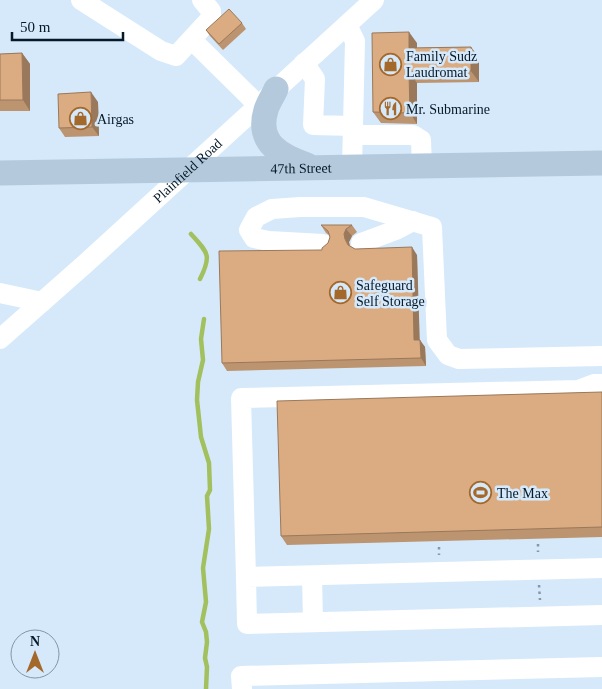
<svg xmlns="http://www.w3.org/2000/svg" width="602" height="689" viewBox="0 0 602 689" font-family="'Times New Roman',serif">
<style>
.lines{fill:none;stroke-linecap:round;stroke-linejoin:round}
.stream{stroke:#a2c05d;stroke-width:4.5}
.path{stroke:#8598a8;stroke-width:2.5;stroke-dasharray:2.5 4;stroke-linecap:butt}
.minor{stroke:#fff;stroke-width:20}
.major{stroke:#b4cadc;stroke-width:25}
.wall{fill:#bc9470}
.shaded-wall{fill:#99785b}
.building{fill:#dbac82;stroke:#99785b}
.labels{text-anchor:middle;stroke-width:5;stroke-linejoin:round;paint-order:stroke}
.poi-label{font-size:14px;fill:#061928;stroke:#d5e9fa;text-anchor:start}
.street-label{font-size:14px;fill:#061928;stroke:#d5e9fa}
</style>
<rect width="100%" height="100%" fill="#d5e9fa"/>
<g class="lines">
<g class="stream">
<path d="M191,234c17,19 21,21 9,45"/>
<polyline points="204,319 201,339 203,360 198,382 197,400 201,437 209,463 210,490 207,496 209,529 203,568 206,602 202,622 206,632 207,642 205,658 207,667 206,689"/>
</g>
<g class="path">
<polyline points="538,544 538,552"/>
<polyline points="439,547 439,555"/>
<polyline points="539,585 540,600"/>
</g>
<g class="minor">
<polyline points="81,0 161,51 176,56 211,18 211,11 202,0"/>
<polyline points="347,25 355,41 352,167"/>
<polyline points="192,40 258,105"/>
<polyline points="304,63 315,79 313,125 353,126"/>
<polyline points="353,135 413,135 421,140 422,166"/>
<polyline points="361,243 396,230 413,221"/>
<polyline points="323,244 269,241 254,238 249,230 256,217 272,209 300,207 364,207 432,227 437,340 448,355 459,359 602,356"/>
<polyline points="0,293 42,302"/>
<path id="s1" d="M0,339l85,-75 289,-264"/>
<polyline points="602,568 246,577 247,624 602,615"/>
<polyline points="312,576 313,622"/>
<polyline points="246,577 241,398 578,390 594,384 602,384"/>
<polyline points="242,689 241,676 602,667"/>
</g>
<g class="major">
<path d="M276,89c-3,7 -8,14 -10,21 -10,33 15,46 41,55"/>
<path id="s2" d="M0,173l602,-10"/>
</g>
</g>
<g class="wall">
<polygon points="242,23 246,29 223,50 210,36 206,30"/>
<polygon points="417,43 417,48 471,47 479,58 479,82 417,83 417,124 381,123 373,112"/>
<polygon points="22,53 30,64 30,111 0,111 0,54"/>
<polygon points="98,102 99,136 65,137 59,128"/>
<polygon points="321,225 352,225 357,232 352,236 349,242 350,246 355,249 417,255 419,340 425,347 426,366 227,371 222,363 328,243 330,237 329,235 326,233"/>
<polygon points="602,392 602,537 287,545 281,536"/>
</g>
<g class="shaded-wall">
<polygon points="409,32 417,43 417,59 409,48"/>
<polygon points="471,47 479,58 479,82 471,71"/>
<polygon points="22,53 30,64 30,111 23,100"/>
<polygon points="409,72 417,83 417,124 410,113"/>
<polygon points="91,92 98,102 99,136 92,127"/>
<polygon points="346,229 352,236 349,242 350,247 345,239 344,234"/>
<polygon points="412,247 417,255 420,347 414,340"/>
<polygon points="420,340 425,347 426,366 421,358"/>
</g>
<g class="building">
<polygon points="229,9 242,23 219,44 206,30"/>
<polygon points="409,32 409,48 471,47 471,71 409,72 410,113 373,112 372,33"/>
<polygon points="22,53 23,100 0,100 0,54"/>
<polygon points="91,92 92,127 59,128 58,94"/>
<polygon points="321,225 352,225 346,229 344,234 345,239 348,245 355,249 412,247 414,340 420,340 421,358 222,363 219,251 322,250 322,248 328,243 330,237 328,231"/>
<polygon points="602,392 602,527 281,536 277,401"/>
</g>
<defs>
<symbol id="shop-ring" viewBox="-11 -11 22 22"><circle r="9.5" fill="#d5e9fa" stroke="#a4682a" stroke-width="1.5"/><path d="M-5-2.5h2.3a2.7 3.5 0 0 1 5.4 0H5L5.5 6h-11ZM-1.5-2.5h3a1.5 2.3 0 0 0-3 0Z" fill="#a4682a"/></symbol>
<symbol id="restaurant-ring" viewBox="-11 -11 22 22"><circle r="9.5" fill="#d5e9fa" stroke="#a4682a" stroke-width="1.5"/><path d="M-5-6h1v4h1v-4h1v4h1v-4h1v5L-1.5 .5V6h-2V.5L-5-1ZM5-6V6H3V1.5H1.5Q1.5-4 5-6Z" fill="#a4682a"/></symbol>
<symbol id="stadium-ring" viewBox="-11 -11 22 22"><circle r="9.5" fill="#d5e9fa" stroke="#a4682a" stroke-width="1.5"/><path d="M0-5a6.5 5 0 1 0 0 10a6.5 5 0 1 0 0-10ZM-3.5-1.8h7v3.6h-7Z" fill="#a4682a"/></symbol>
</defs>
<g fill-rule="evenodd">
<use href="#shop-ring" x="378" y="52" width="25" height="25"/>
<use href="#restaurant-ring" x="378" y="96" width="25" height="25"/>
<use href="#shop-ring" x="68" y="106" width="25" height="25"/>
<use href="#shop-ring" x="328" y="280" width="25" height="25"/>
<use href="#stadium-ring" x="468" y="480" width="25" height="25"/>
</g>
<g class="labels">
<g class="poi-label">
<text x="406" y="61">Family Sudz<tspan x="406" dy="16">Laudromat</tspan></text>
<text x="406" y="114">Mr. Submarine</text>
<text x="97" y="124">Airgas</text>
<text x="356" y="290">Safeguard<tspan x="356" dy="16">Self Storage</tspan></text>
<text x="497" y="498">The Max</text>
</g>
<g class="street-label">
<text dy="5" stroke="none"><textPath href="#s2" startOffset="301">47th Street</textPath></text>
<text dy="5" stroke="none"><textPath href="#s1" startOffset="252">Plainfield Road</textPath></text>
</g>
</g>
<g transform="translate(35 654)"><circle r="24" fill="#d5e9fa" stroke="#8296a6"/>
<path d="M0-4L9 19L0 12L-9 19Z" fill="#a4682a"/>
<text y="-8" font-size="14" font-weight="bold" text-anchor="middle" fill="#061928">N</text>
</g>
<path d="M12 32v8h111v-8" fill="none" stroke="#061928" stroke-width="2.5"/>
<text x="20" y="32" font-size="15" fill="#061928" stroke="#d5e9fa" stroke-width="4" paint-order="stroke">50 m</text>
</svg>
